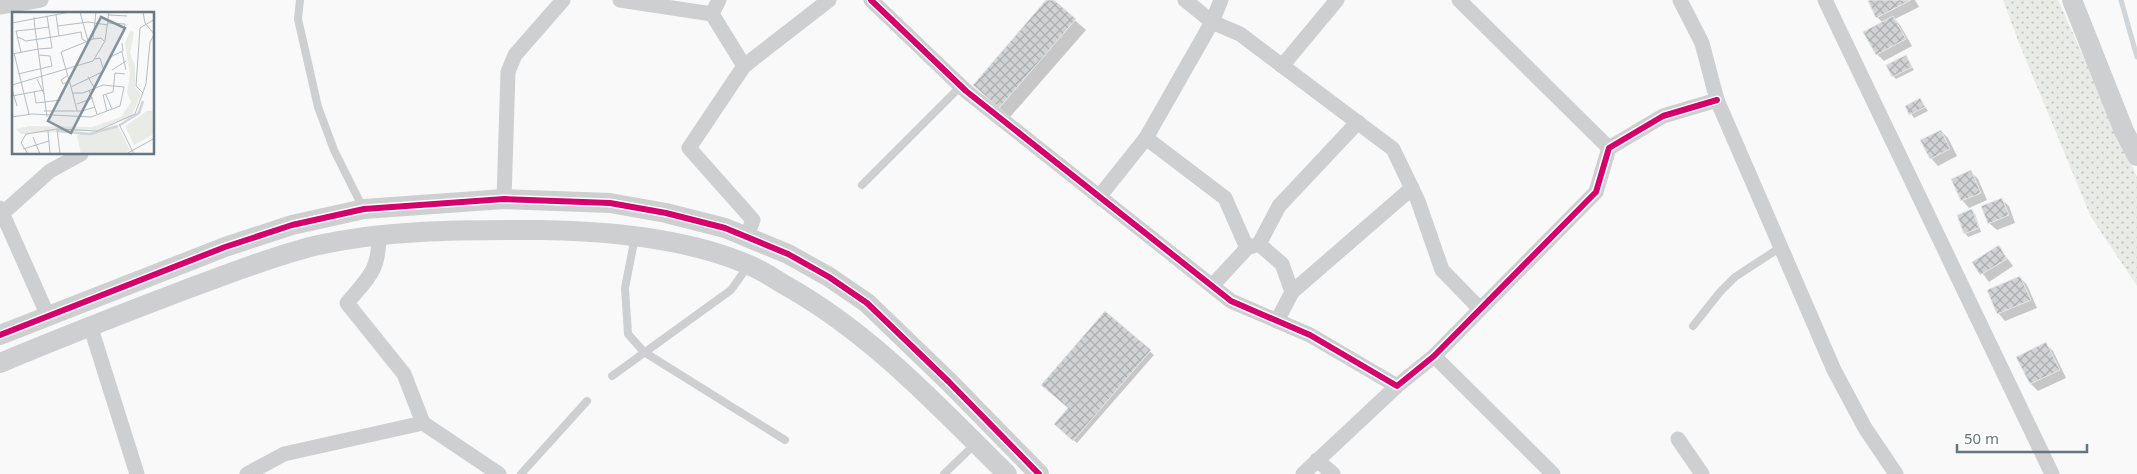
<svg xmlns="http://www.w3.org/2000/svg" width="2137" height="474" viewBox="0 0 2137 474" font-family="'Noto Sans',sans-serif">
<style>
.green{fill:url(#green-dots)}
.shadow{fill:#0003}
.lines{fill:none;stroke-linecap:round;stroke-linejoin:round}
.stream{stroke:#ced6d9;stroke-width:5}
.building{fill:url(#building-cross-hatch);stroke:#e8e8e8}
.service{stroke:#cecfd0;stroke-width:8}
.minor{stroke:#cecfd0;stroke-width:15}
.tertiary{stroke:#cecfd0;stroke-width:20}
.cycleway-casing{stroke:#fff;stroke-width:9}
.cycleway{stroke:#d6006c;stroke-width:6}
.inset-river{fill:none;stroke:#ced6d9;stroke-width:2.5}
.inset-road{fill:none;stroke:#b5bdc3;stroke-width:1}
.view{fill:#84929c;fill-opacity:0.15;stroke:#84929c;stroke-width:2.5}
.inset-edge{fill:none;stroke:#657683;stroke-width:2.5}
</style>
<defs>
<pattern id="green-dots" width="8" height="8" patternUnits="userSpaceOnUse" patternTransform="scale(1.25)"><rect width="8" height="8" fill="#e8ebe6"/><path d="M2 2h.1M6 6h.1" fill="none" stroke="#c0c3c0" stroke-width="1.8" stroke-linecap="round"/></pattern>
<pattern id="building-cross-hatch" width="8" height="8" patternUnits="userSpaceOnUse" patternTransform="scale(1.25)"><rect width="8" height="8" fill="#d0d2d3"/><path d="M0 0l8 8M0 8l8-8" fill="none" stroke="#acafb1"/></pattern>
</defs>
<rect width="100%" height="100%" fill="#f9f9f9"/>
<polygon class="green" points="2003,0 2058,0 2137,177 2137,286 2091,217 2019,43"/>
<g class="shadow">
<polygon points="1048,0 1052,0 1086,30 1010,117 985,95"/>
<polygon points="1873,0 1915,0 1919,7 1895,19 1900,25 1912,46 1884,61 1877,54 1883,23 1877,17"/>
<polygon points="1905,57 1914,70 1896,79 1893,76"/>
<polygon points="1920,99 1928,111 1914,118 1906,106"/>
<polygon points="1941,131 1948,138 1957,156 1938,166 1931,158"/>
<polygon points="1971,172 1978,179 1987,200 1969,208 1962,200"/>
<polygon points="2001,199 2009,206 2015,223 1997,230 1989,223"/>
<polygon points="1971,211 1975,214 1981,232 1968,237 1965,233"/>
<polygon points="1999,247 2013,266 1989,282 1974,262"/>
<polygon points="2020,277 2027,285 2037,308 2005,321 1998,313"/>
<polygon points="1105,313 1154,355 1077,443 1059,428 1070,408"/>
<polygon points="2046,344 2053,351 2066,378 2038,391 2031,384"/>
</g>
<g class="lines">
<polyline class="stream" points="2121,0 2137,57"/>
</g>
<g class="building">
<polygon points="1046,0 1054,0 1076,19 999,108 973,85"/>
<polygon points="1870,0 1911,0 1876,18 1868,1"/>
<polygon points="1893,16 1906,39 1876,55 1863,32"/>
<polygon points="1906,55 1912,67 1892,77 1886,65"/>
<polygon points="1920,98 1925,107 1909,115 1905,106"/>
<polygon points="1941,130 1950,149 1930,159 1920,140"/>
<polygon points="1971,170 1981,193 1961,201 1951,179"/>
<polygon points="2002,198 2009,215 1988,224 1981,206"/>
<polygon points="1972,209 1979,228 1964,234 1957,215"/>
<polygon points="1999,245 2007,259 1980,275 1972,262"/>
<polygon points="2020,276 2031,300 1997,314 1987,290"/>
<polygon points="1105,311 1151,350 1073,441 1054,424 1068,408 1041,385"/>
<polygon points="2046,342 2060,370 2030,384 2016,357"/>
</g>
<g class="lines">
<g class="service">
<polyline points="300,0 298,19 318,107 334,150 363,208"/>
<polyline points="862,185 961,86"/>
<polyline points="635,237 625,288 628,334 644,352 785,440"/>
<polyline points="1693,326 1720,292 1735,277 1781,247"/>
<polyline points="612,376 731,290 748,266"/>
<polyline points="521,474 587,401"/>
<polyline points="944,474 975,444"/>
</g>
<g class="minor">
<polyline points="620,0 712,14"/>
<polyline points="719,0 712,14 744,66"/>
<polyline points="871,0 966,91 1231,301 1310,335 1397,386 1434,356 1596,192 1609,148 1663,116 1717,100"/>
<polyline points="1185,0 1212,22 1240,34 1393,149 1418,201 1442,270 1480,309"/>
<polyline points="1459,0 1609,148"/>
<polyline points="1680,0 1702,43 1717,100 1834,370 1865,428 1896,474"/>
<polyline points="1825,0 2052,474"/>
<polyline points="0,7 41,0"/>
<polyline points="1282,66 1337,0"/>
<polyline points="1146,138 1225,198 1247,248"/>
<polyline points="1099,197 1146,138 1212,22 1221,0"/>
<polyline points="504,199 508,72 515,55 563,0"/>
<polyline points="0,208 48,316"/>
<polyline points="3,213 50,171 81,154"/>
<polyline points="747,236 753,220 689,148 744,66 829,0"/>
<polyline points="1259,244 1279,206 1358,122"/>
<polyline points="1212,286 1247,248 1259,244 1282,264 1292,292 1277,321"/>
<polyline points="1292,292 1412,188"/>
<polyline points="90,325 137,474"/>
<polyline points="1434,356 1553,474"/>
<polyline points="423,423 499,474"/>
<polyline points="1678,439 1702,474"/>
<polyline points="1317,460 1333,474"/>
<path d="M247,474l37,-20 139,-31 -19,-49 -57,-71c22,-26 32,-32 32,-68"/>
<polyline points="1303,474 1397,386"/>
</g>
<g class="tertiary">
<polyline points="2072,0 2124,131 2137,156"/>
<polyline points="0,335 225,247 292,225 364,209 504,199 610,203 666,213 725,228 788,254 829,277 867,303 949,382 1039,474"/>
<path d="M0,363c62,-26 124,-50 187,-74 41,-15 83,-32 127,-43 74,-17 151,-16 227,-16 66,1 146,8 208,35 12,5 23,12 34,19 87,48 154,121 224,190"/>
</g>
<defs>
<g id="cycleway">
<polyline points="871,0 966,91 1231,301 1310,335 1397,386 1434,356 1596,192 1609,148 1663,116 1717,100"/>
<polyline points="0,335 225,247 292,225 364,209 504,199 610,203 666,213 725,228 788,254 829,277 867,303 949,382 1039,474"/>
</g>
</defs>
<use href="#cycleway" class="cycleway-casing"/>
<use href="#cycleway" class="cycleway"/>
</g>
<g transform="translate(12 12)">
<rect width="142" height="142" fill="#f9f9f9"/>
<path d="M118,19l4,1 -4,21 5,13v21l6,7 -10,23 -34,13 -76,4 -5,-5 13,-3 63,1 29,-10 10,-15 -4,-10 3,-18 -5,-31z" fill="#e8ebe6"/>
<path d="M135,99h7v23l-20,11 -9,-19zM106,114l12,24 -7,4h-42l-4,-20 22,-1z" fill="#e8ebe6"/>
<path class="inset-river" d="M108,113l19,-12 4,-12M46,119l32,3 28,-8"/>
<path class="inset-road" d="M68,0l8,29M84,0l-3,27 8,-1 3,3M131,0l2,11 9,11M97,3l18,1M35,4l5,32 -14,1 9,68M0,11l58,-11M96,11l17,1 -2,10M46,14l30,-4 20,3M47,24l22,-4 1,7 5,3M6,25l8,4 33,-5 -3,-21M26,37l-3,-20 14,-2M9,40l-5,-21 19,-2 -1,-12M110,40l4,18M2,41l15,61M0,42l26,-5M94,51l6,-7 11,-5 -1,-8M100,58l14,-9M6,62l34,-8 -2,-10 -11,-1M55,64l-6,4 2,4 6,-3M76,65l7,12 -4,5M25,67l7,15M0,73l81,-24 12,-20 4,-29M59,75l-10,-35 32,-13M0,77l5,17M77,78l8,24M22,79l2,12 25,-3M131,81l-7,-7 4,-58 15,-9M94,83l6,14M0,84l32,-6M65,92l16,-6M65,98l-6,-23 33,-16 -4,-13 -5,1M32,99h38l13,-4M95,99l-4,-16 10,-3 2,-19 10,1M0,105l20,-3 59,3 29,-11 4,-19 -21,-2 -20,8h-10M107,112l15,30M45,117l3,25M36,119l2,23M21,125l7,17M11,137l26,-8M16,142l-7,-11 5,-9 31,-5 40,2 38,-17 11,-30 4,-42 5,-9M114,142l29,-16"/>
<path class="view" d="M89,5l24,11 -54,105 -23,-12z"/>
<rect width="142" height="142" class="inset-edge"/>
</g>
<path d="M1957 444v8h130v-8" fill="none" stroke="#657683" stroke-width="2.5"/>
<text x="1964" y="444" font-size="15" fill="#657683" stroke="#ffffff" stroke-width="4" paint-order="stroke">50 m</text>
</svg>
